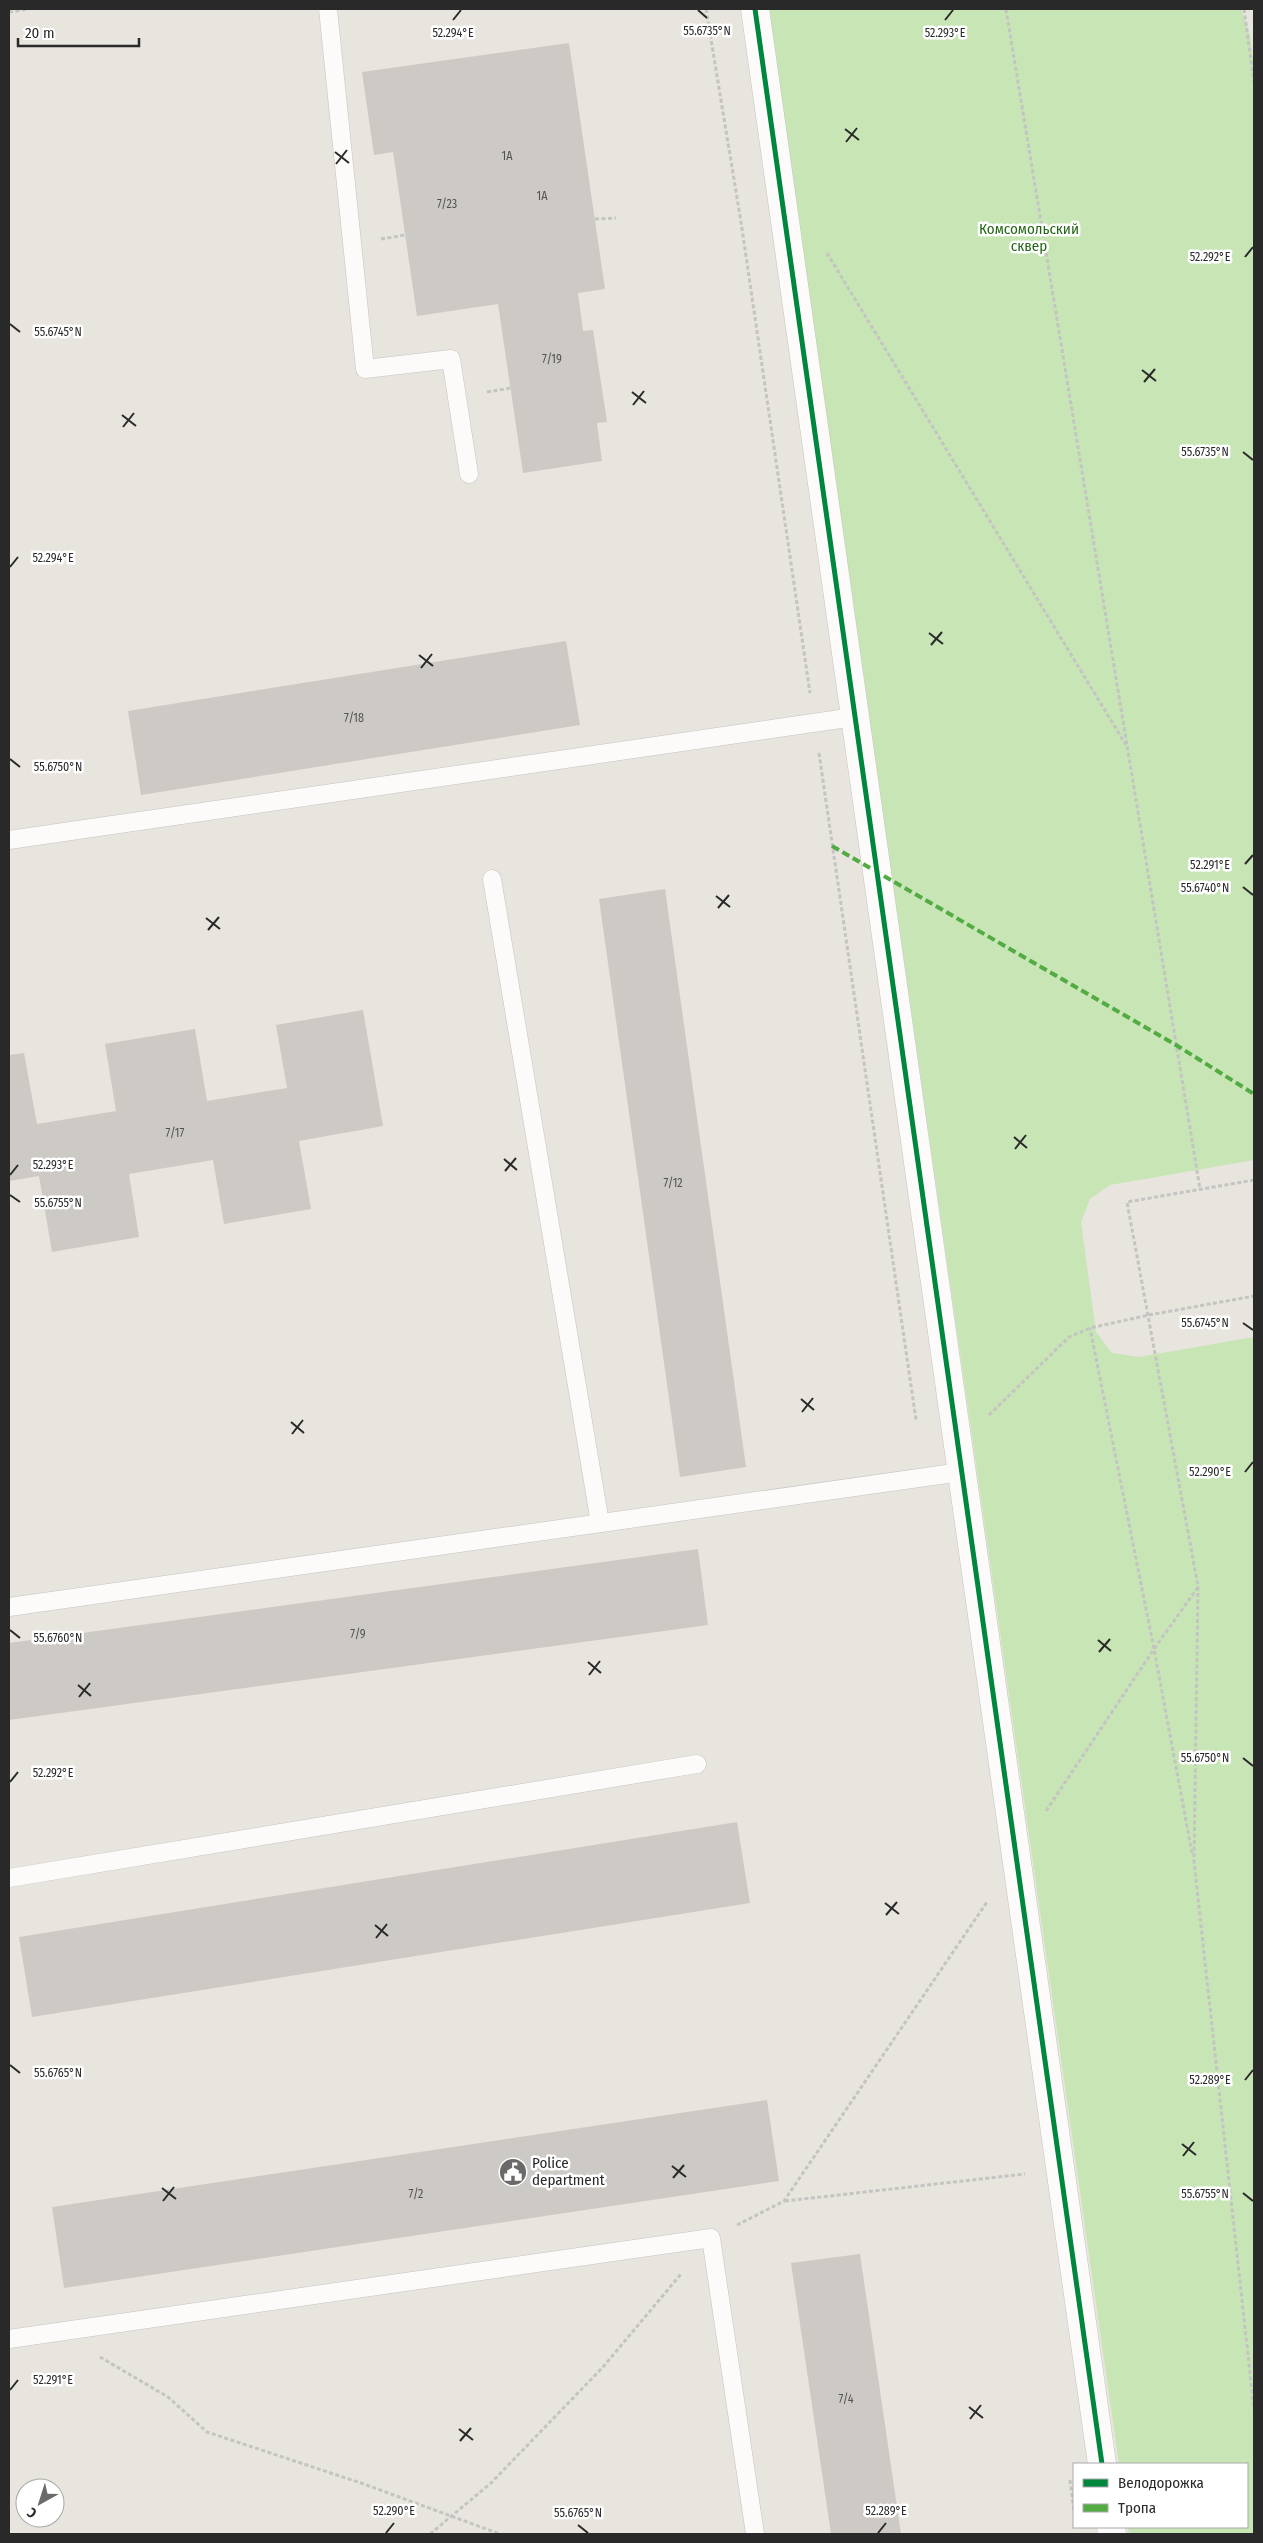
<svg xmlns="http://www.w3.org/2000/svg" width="1263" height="2543" viewBox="0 0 1263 2543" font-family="'Fira Sans Condensed',sans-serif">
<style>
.green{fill:#c8e5b5}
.building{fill:#cdcac5}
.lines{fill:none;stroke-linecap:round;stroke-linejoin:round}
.lane-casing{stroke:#c5c3c4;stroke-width:19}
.street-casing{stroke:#c5c3c4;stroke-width:29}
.path{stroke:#c4c4c3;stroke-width:3;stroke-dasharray:4 2.5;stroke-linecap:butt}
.lane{stroke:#fcfbfa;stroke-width:18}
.street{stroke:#fcfbfa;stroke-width:28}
.quiet{stroke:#53ab44;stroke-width:4;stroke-dasharray:8 4;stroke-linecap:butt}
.cycleway-casing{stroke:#fff;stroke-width:8}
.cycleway{stroke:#00873e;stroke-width:5}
.ticks{fill:none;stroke:#292929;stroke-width:2}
.labels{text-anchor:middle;stroke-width:5;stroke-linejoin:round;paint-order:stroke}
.number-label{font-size:12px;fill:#545352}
.park-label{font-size:15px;fill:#256717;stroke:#fff}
.poi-label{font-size:15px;fill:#292929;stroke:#fff;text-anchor:start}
.ticks-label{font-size:12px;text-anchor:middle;fill:#292929;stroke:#fff;stroke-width:5;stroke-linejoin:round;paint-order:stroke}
</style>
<rect width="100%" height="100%" fill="#e8e4de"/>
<polygon class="green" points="768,9 1241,9 1250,35 1254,66 1254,1160 1110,1185 1090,1199 1081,1222 1096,1332 1112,1353 1139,1357 1254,1337 1254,2534 1129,2534 1128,2527 1247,2527 1247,2464 1119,2464"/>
<g class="building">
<polygon points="569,43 605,289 578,293 583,331 593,330 607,422 597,423 602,461 523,473 498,304 417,316 393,152 374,155 362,72"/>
<polygon points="566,641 580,725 141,795 128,711"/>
<polygon points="665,889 746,1467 680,1477 599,899"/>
<polygon points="363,1010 383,1126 299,1141 311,1209 224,1224 213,1160 129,1174 139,1237 52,1252 39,1176 9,1181 9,1055 24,1053 37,1124 116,1111 105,1044 195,1029 207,1101 287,1088 276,1025"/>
<polygon points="698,1549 708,1625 9,1720 9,1643"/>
<polygon points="737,1822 750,1903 32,2017 19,1937"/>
<polygon points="767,2100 779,2181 64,2288 52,2207"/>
<polygon points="860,2254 901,2534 831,2534 791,2263"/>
</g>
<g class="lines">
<defs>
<g id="lane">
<polyline points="328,9 365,369 451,359 469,474"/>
<polyline points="9,840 854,717"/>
<polyline points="492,879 600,1523"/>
<polyline points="9,1607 961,1472"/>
<polyline points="9,1878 697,1764"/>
<polyline points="9,2339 711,2238 755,2534"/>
</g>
<g id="street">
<polyline points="755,9 1102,2464"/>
<polyline points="1111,2527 1112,2534"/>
</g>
</defs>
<use href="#lane" class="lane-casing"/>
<use href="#street" class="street-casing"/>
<g class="path">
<polyline points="706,9 741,222 810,693"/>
<polyline points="1006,9 1200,1189"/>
<polyline points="1244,9 1254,83"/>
<polyline points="9,12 29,9"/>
<polyline points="595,219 616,218"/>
<polyline points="381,239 405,235"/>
<polyline points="827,253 1126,745"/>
<polyline points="487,392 511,388"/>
<polyline points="819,753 916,1420"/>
<polyline points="1254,1180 1127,1202 1198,1586 1194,1861 1254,2410"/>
<polyline points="989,1415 1069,1337 1090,1328 1149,1315 1254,1296"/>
<polyline points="1046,1811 1154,1649 1090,1328"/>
<polyline points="1192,1853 1154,1649 1198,1587"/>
<polyline points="785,2201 1025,2174"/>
<polyline points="737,2225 784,2201 987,1902"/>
<polyline points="100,2357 168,2397 207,2432 361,2483 500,2534"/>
<polyline points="1070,2480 1074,2511"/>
<polyline points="430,2534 491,2483 603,2367 681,2274"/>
</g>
<use href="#lane" class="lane"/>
<use href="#street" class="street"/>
<polyline class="quiet" points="832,846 1176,1045 1254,1094"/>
<defs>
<polyline id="cycleway" points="755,9 1102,2464"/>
</defs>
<use href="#cycleway" class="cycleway-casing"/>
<use href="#cycleway" class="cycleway"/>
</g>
<path class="ticks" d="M698,10l9,8M453,20l8,-10M945,20l8,-10M845,129l14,11M846,142l11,-14M335,152l14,11M336,164l11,-14M1245,257l8,-10M10,324l10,8M1142,370l14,11M1144,382l11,-13M632,392l14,11M633,405l11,-14M122,415l14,11M123,427l11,-14M1243,452l10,8M10,567l8,-10M929,633l14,11M931,645l11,-13M419,655l14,11M421,668l11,-14M10,759l10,8M1245,864l8,-9M1243,887l10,8M716,896l14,11M718,908l11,-13M206,918l14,11M208,930l11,-13M1014,1137l13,11M1015,1149l11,-14M504,1159l13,11M505,1171l11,-13M10,1175l8,-10M10,1195l10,7M1243,1323l10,7M801,1399l13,11M802,1412l11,-14M291,1422l13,11M292,1434l11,-14M1245,1472l8,-10M10,1630l10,8M1098,1640l13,11M1099,1652l11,-13M588,1662l13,11M589,1675l11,-14M78,1685l13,11M79,1697l11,-14M1243,1758l10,8M10,1782l8,-10M885,1903l14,11M886,1915l11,-13M375,1925l13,11M376,1938l11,-14M10,2065l10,8M1245,2080l8,-10M1182,2144l14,11M1183,2156l11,-14M672,2166l14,11M673,2178l11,-13M162,2188l14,11M1243,2193l10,8M163,2201l11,-14M10,2390l8,-10M969,2407l14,11M970,2419l11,-14M459,2429l14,11M460,2441l11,-13M578,2525l10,8M386,2533l8,-10M878,2533l8,-10"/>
<defs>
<symbol id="civic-disc" viewBox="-11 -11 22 22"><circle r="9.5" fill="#6c6a68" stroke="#fff"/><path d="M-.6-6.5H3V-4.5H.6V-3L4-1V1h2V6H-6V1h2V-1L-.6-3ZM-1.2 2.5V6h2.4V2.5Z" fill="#fff"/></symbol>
</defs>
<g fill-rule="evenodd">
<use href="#civic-disc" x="497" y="2156" width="32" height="32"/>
</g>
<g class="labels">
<g class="number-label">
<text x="507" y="160">1А</text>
<text x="542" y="200">1А</text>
<text x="447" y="208">7/23</text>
<text x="552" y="363">7/19</text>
<text x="354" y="722">7/18</text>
<text x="175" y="1137">7/17</text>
<text x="673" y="1187">7/12</text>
<text x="358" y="1638">7/9</text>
<text x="416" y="2198">7/2</text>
<text x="846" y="2403">7/4</text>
</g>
<g class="park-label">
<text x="1029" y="234">Комсомольский<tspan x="1029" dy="17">сквер</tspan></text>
</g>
<g class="poi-label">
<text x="532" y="2168">Police<tspan x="532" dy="17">department</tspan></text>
</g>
</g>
<g class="ticks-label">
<text x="707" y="35">55.6735°N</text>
<text x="453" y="37">52.294°E</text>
<text x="945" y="37">52.293°E</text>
<text x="1210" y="261">52.292°E</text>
<text x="58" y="336">55.6745°N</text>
<text x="1205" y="456">55.6735°N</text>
<text x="53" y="562">52.294°E</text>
<text x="58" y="771">55.6750°N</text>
<text x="1210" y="869">52.291°E</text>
<text x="1205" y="892">55.6740°N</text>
<text x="53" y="1169">52.293°E</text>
<text x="58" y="1207">55.6755°N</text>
<text x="1205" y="1327">55.6745°N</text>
<text x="1210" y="1476">52.290°E</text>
<text x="58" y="1642">55.6760°N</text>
<text x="1205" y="1762">55.6750°N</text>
<text x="53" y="1777">52.292°E</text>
<text x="58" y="2077">55.6765°N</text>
<text x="1210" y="2084">52.289°E</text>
<text x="1205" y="2198">55.6755°N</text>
<text x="53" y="2384">52.291°E</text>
<text x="394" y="2515">52.290°E</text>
<text x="886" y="2515">52.289°E</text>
<text x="578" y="2517">55.6765°N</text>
</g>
<rect width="1263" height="2543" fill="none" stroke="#292929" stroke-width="20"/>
<rect x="1073" y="2463" width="175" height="65" fill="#ffffff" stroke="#a9a9a9"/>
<rect x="1083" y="2479" width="25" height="8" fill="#00873e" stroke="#a9a9a9"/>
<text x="1118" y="2488" font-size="15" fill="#292929">Велодорожка</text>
<rect x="1083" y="2504" width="25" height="8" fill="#53ab44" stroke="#a9a9a9"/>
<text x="1118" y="2513" font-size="15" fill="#292929">Тропа</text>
<g transform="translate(40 2503) rotate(219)"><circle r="24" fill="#ffffff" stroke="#a9a9a9"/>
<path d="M0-4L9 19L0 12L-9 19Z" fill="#6c6a68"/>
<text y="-8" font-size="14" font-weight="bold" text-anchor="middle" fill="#292929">С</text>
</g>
<path d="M18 38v8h121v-8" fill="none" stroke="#292929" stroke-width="2.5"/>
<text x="25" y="38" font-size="15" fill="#292929" stroke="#ffffff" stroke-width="4" paint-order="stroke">20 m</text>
</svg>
